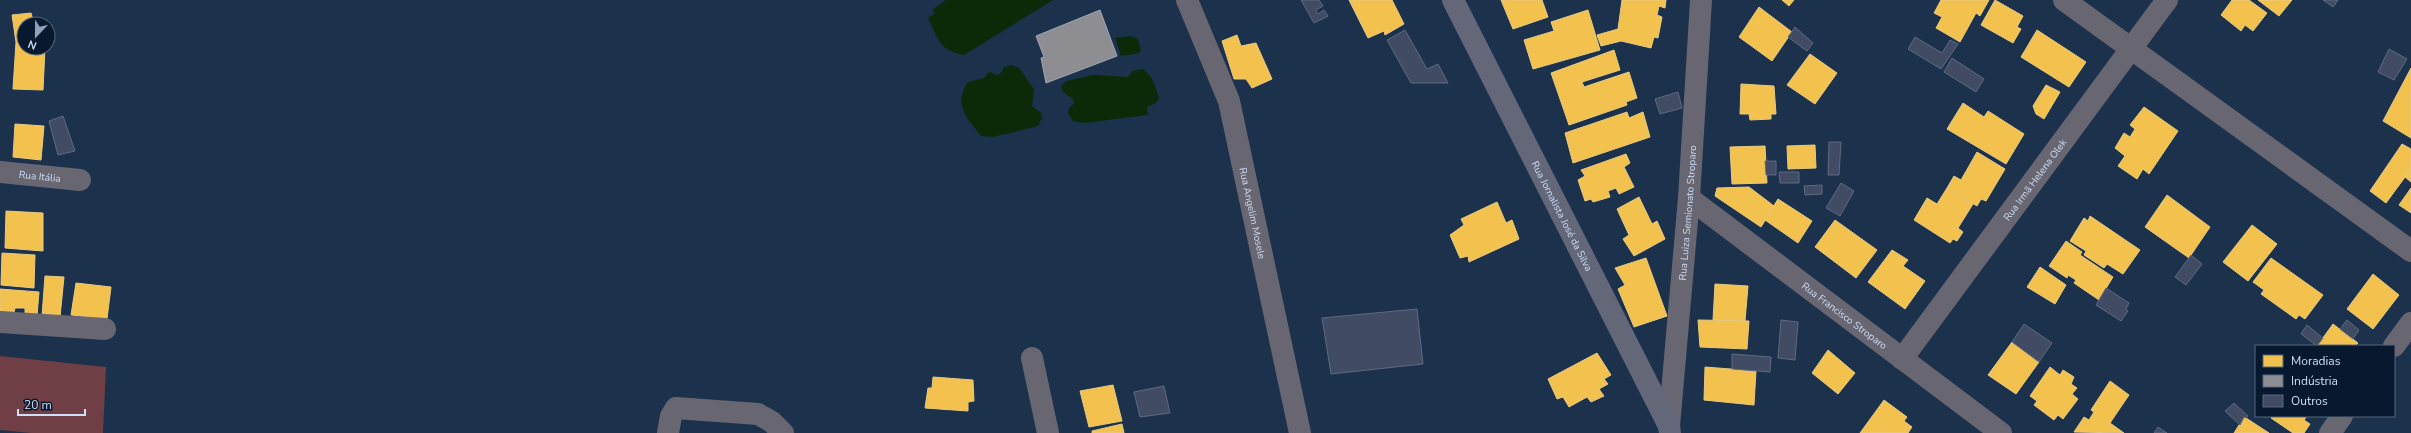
<svg xmlns="http://www.w3.org/2000/svg" width="2411" height="433" viewBox="0 0 2411 433" font-family="'Nunito Sans',sans-serif">
<style>
.green{fill:#6f3f45}
.water{fill:#0c2a07}
.homes{fill:#f2c14e;stroke:#e7ca81}
.industry{fill:#8d8d92;stroke:#a0a6b1}
.building{fill:#414c64;stroke:#5e6a82}
.lines{fill:none;stroke-linecap:round;stroke-linejoin:round}
.minor{stroke:#686671;stroke-width:22}
.major{stroke:#646778;stroke-width:22}
.labels{text-anchor:middle;stroke-width:4;stroke-linejoin:round;paint-order:stroke}
.street-label{font-size:10px;fill:#cddff9;stroke:#08182e}
</style>
<rect width="100%" height="100%" fill="#1b314c"/>
<polygon class="green" points="0,356 106,367 103,433 31,433 0,430"/>
<g class="water">
<path d="M946,0h107l-89,55c-25,-5 -26,-16 -36,-37l7,-5 -3,-3z"/>
<polygon points="1131,36 1138,39 1141,50 1139,53 1121,56 1115,38"/>
<path d="M1011,65l8,3 15,21 -2,17 9,7 1,5 -4,8 -45,11 -12,-1c-14,-18 -28,-31 -13,-54l16,-4 5,-6 9,3 4,-3 1,-4z"/>
<path d="M1142,69c11,6 13,18 17,29l-3,5 -9,4 1,8 -65,8 -10,-2 -5,-8 1,-5 5,-4 -1,-5 -10,-7 -2,-6 6,-5 26,-6 35,2 5,-6z"/>
</g>
<g class="homes">
<polygon points="1349,0 1392,0 1404,24 1385,35 1384,31 1368,38"/>
<polygon points="1501,0 1542,0 1548,17 1513,29"/>
<polygon points="1622,0 1666,0 1665,8 1659,6 1657,15 1662,17 1658,38 1654,37 1651,48 1621,41 1601,46 1597,35 1618,29"/>
<polygon points="1782,0 1794,0 1789,6"/>
<polygon points="1941,0 1989,0 1980,16 1976,13 1960,42 1936,28 1942,17 1934,13"/>
<polygon points="1995,0 2023,16 2017,27 2021,29 2013,43 1981,25"/>
<polygon points="2232,0 2249,0 2267,13 2253,31 2245,25 2241,31 2221,15"/>
<polygon points="2258,0 2292,0 2279,16"/>
<polygon points="1759,7 1792,32 1772,61 1739,37"/>
<polygon points="1588,10 1600,50 1533,69 1524,40 1554,31 1551,22"/>
<polygon points="31,13 34,24 24,24 24,48 45,48 43,90 13,89 16,42 12,15"/>
<polygon points="2037,30 2086,62 2069,87 2021,57"/>
<polygon points="1237,35 1241,46 1256,43 1272,79 1252,88 1246,79 1234,79 1222,41"/>
<polygon points="1614,50 1620,70 1582,82 1584,87 1629,72 1637,98 1626,102 1627,105 1569,125 1551,73"/>
<polygon points="1810,54 1837,73 1815,104 1787,85"/>
<polygon points="2411,68 2411,138 2383,121"/>
<polygon points="1741,84 1774,86 1776,114 1771,114 1771,119 1750,120 1749,114 1740,114"/>
<polygon points="2046,85 2060,92 2044,119 2036,114 2033,106"/>
<polygon points="1963,103 1984,117 1988,111 2024,134 2006,164 1947,129"/>
<polygon points="2144,107 2178,131 2149,174 2143,169 2137,179 2118,166 2125,156 2115,148 2124,133 2130,137 2135,129 2130,125"/>
<polygon points="1627,112 1629,118 1643,112 1650,137 1573,163 1565,133"/>
<polygon points="15,124 44,126 41,160 13,157"/>
<polygon points="2402,144 2411,149 2411,169 2386,203 2370,191"/>
<polygon points="1815,145 1816,168 1788,169 1787,146"/>
<polygon points="1765,146 1767,183 1732,184 1730,147"/>
<polygon points="1977,152 2005,169 1986,201 1981,199 1977,206 1947,188 1954,176 1961,180"/>
<polygon points="1626,154 1630,163 1624,167 1634,187 1619,194 1616,188 1608,191 1610,197 1593,202 1591,199 1585,201 1578,180 1585,176 1581,170"/>
<polygon points="2411,169 2411,182 2405,177"/>
<polygon points="1749,187 1774,206 1761,227 1715,196 1717,188"/>
<polygon points="1947,188 1973,204 1958,228 1963,232 1957,241 1953,239 1950,243 1914,220 1927,198 1937,204"/>
<polygon points="2411,188 2411,213 2399,205"/>
<polygon points="2167,195 2210,227 2189,258 2145,227"/>
<polygon points="1639,197 1652,224 1657,221 1665,239 1634,256 1623,239 1629,235 1617,209"/>
<polygon points="1778,199 1812,221 1798,243 1765,220"/>
<polygon points="1497,202 1506,223 1512,220 1519,239 1469,262 1468,256 1460,258 1450,235 1464,225 1461,219"/>
<polygon points="6,211 43,213 43,251 5,248"/>
<polygon points="2090,216 2140,250 2123,274 2107,264 2104,268 2084,255 2086,251 2070,241 2084,218 2088,221"/>
<polygon points="1835,220 1877,250 1856,278 1815,247"/>
<polygon points="2252,225 2277,244 2248,281 2223,262"/>
<polygon points="2066,241 2082,252 2080,255 2113,277 2099,300 2074,283 2076,280 2068,275 2067,278 2049,266"/>
<polygon points="1892,250 1908,260 1903,266 1925,281 1905,309 1868,282"/>
<polygon points="2,253 35,255 34,288 1,285"/>
<polygon points="1646,258 1667,316 1634,327 1618,289 1625,285 1615,268"/>
<polygon points="2271,258 2323,295 2305,319 2299,315 2296,319 2261,294 2264,290 2253,282"/>
<polygon points="2040,267 2066,285 2055,304 2027,287"/>
<polygon points="2373,274 2399,295 2373,329 2347,309"/>
<polygon points="45,276 64,277 60,317 42,316"/>
<polygon points="76,283 111,287 107,319 71,315"/>
<polygon points="1715,284 1748,286 1745,321 1713,320"/>
<polygon points="0,289 39,292 37,316 25,315 25,308 15,308 14,312 0,311"/>
<polygon points="1698,320 1749,321 1747,349 1700,347"/>
<polygon points="2333,324 2358,343 2355,346 2317,346"/>
<polygon points="2012,342 2039,362 2016,394 1988,375"/>
<polygon points="1828,350 1855,373 1838,394 1812,373"/>
<polygon points="1597,353 1611,375 1604,379 1608,384 1599,389 1604,396 1591,402 1587,397 1569,407 1563,397 1557,399 1548,379"/>
<polygon points="1705,367 1756,371 1754,405 1704,400"/>
<polygon points="2050,367 2060,375 2063,370 2074,377 2071,384 2077,388 2072,394 2078,399 2063,419 2058,415 2054,420 2034,405 2037,401 2030,396"/>
<polygon points="933,377 973,380 974,401 968,402 968,411 925,408 928,388 932,388"/>
<polygon points="2110,381 2129,395 2110,423 2124,433 2074,432 2084,417 2089,420 2094,412 2091,410"/>
<polygon points="1113,385 1122,421 1089,427 1080,391"/>
<polygon points="1884,400 1907,417 1904,421 1912,427 1908,433 1860,433"/>
<polygon points="2273,416 2307,416 2304,420 2310,424 2304,433 2293,433 2271,418"/>
<polygon points="2244,417 2246,418 2269,433 2234,433"/>
<polygon points="1122,424 1124,433 1092,433 1092,431"/>
</g>
<polygon class="industry" points="1100,10 1117,56 1046,83 1041,58 1044,57 1036,36"/>
<g class="building">
<polygon points="1301,0 1319,0 1323,6 1316,10 1318,14 1324,10 1328,16 1314,23"/>
<polygon points="2323,0 2338,0 2333,7"/>
<polygon points="1795,27 1813,43 1807,51 1788,37"/>
<polygon points="1405,30 1427,69 1438,64 1448,83 1411,83 1387,40"/>
<polygon points="1915,37 1942,53 1950,40 1958,44 1941,69 1908,49"/>
<polygon points="2389,49 2407,59 2394,80 2378,72"/>
<polygon points="1952,58 1984,79 1976,92 1944,72"/>
<polygon points="1678,92 1682,108 1660,114 1655,99"/>
<polygon points="63,116 75,151 58,155 49,121"/>
<polygon points="1829,142 1841,142 1839,175 1828,175"/>
<polygon points="1765,161 1776,161 1776,175 1766,175"/>
<polygon points="1779,172 1799,172 1799,183 1780,183"/>
<polygon points="1841,183 1854,191 1840,216 1826,208"/>
<polygon points="1822,185 1822,194 1805,195 1804,186"/>
<polygon points="2191,255 2202,264 2186,285 2175,277"/>
<polygon points="2106,288 2129,303 2126,309 2128,311 2121,321 2096,305"/>
<polygon points="1417,309 1423,364 1331,374 1322,318"/>
<polygon points="1781,320 1798,322 1795,360 1778,358"/>
<polygon points="2347,320 2359,330 2353,339 2340,329"/>
<polygon points="2024,324 2052,343 2039,362 2012,342"/>
<polygon points="2307,325 2323,338 2317,346 2301,334"/>
<polygon points="1732,354 1771,357 1770,372 1732,369"/>
<polygon points="1164,386 1170,413 1140,417 1134,392"/>
<polygon points="2234,403 2248,416 2246,418 2244,417 2240,425 2225,411"/>
<polygon points="2158,427 2167,433 2154,433"/>
</g>
<g class="lines">
<g class="minor">
<path id="s1" d="M1187,0l42,101 71,332"/>
<polyline points="2064,0 2411,251"/>
<path id="s2" d="M0,172l80,8"/>
<path id="s3" d="M1689,198l312,235"/>
<polyline points="0,322 105,329"/>
<polyline points="2394,346 2411,323"/>
<polyline points="1032,358 1048,433"/>
<path id="s4" d="M1902,359l265,-359"/>
<path id="s5" d="M1669,426l20,-228 12,-198"/>
<polyline points="668,433 671,416 676,408 758,414 772,422 783,433"/>
<polyline points="2330,433 2342,416"/>
</g>
<path class="major" id="s6" d="M1453,0l216,426 1,7"/>
</g>
<g class="labels">
<g class="street-label">
<text dy="4" stroke="none"><textPath href="#s2" startOffset="40">Rua Itália</textPath></text>
<text dy="4" stroke="none"><textPath href="#s4" startOffset="223">Rua Irmã Helena Olek</textPath></text>
<text dy="4" stroke="none"><textPath href="#s1" startOffset="224">Rua Angelim Mosele</textPath></text>
<text dy="4" stroke="none"><textPath href="#s5" startOffset="214">Rua Luiza Semionato Stroparo</textPath></text>
<text dy="4" stroke="none"><textPath href="#s6" startOffset="242">Rua Jornalista José da Silva</textPath></text>
<text dy="4" stroke="none"><textPath href="#s3" startOffset="195">Rua Francisco Stroparo</textPath></text>
</g>
</g>
<rect x="2255" y="345" width="140" height="72" fill="#08182e" stroke="#57687f"/>
<rect x="2263" y="355" width="20" height="12" fill="#f2c14e" stroke="#57687f"/>
<text x="2291" y="365" font-size="12" fill="#cddff9">Moradias</text>
<rect x="2263" y="375" width="20" height="12" fill="#8d8d92" stroke="#57687f"/>
<text x="2291" y="385" font-size="12" fill="#cddff9">Indústria</text>
<rect x="2263" y="395" width="20" height="12" fill="#414c64" stroke="#57687f"/>
<text x="2291" y="405" font-size="12" fill="#cddff9">Outros</text>
<g transform="translate(36 36) rotate(202)"><circle r="19" fill="#08182e" stroke="#57687f"/>
<path d="M0-3L7 15L0 10L-7 15Z" fill="#8fa2bc"/>
<text y="-6" font-size="11" font-weight="bold" text-anchor="middle" fill="#cddff9">N</text>
</g>
<path d="M18 409v6h67v-6" fill="none" stroke="#cddff9" stroke-width="2"/>
<text x="24" y="409" font-size="12" fill="#cddff9" stroke="#08182e" stroke-width="3" paint-order="stroke">20 m</text>
</svg>
